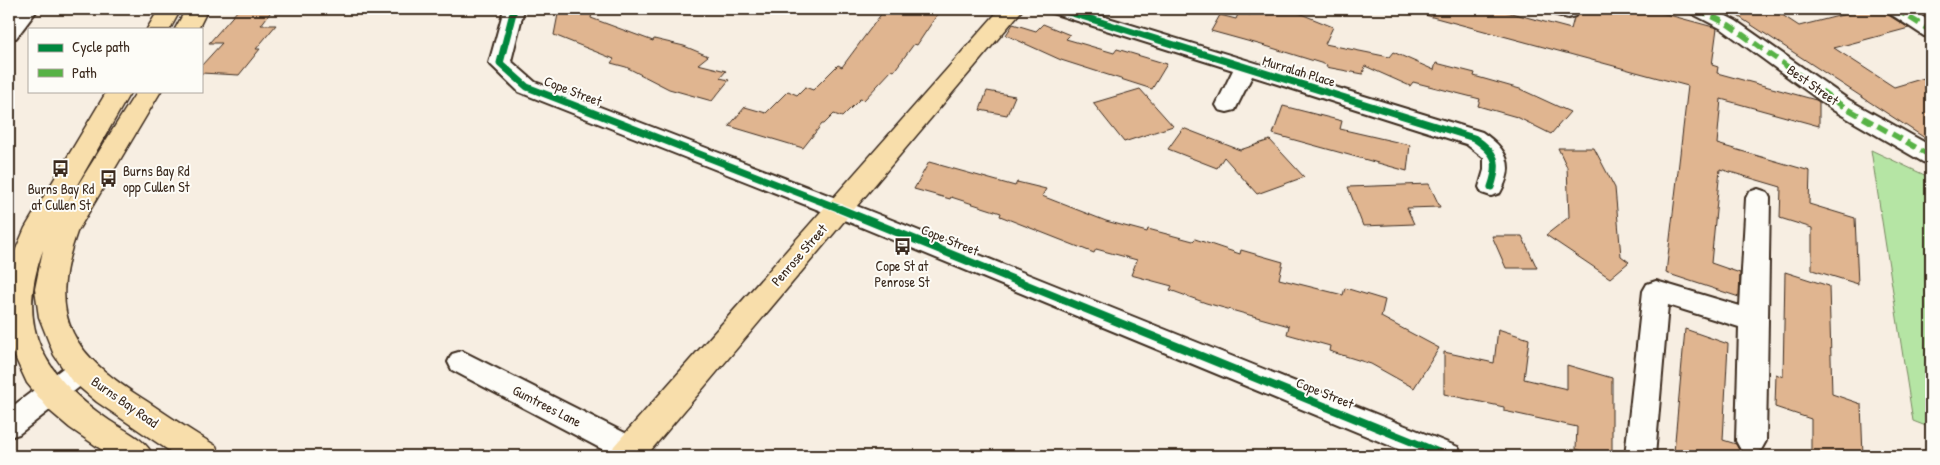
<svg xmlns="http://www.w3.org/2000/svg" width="1940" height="465" viewBox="0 0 1940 465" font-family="'Patrick Hand',sans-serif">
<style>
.green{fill:#b5e5a4;stroke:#788861}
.building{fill:#e0b590;stroke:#3b2a1e}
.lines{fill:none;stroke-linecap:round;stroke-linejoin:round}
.minor-casing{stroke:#3b2a1e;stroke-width:4}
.major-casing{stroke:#3b2a1e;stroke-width:3}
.minor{fill:#fdfcf7;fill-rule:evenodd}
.major{fill:#f8deab;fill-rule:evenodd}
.quiet{stroke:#57b245;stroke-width:5.5;stroke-dasharray:11 5.5;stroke-linecap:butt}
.cycleway-far1-casing{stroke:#fdfcf7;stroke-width:9}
.cycleway-casing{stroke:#fdfcf7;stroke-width:11}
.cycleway-far1{stroke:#00873e;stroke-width:7}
.cycleway{stroke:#00873e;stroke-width:8}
.labels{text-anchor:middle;stroke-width:4;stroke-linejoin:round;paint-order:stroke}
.street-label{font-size:14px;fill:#3b2a1e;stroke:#fdfcf7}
.poi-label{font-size:14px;fill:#3b2a1e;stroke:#fdfcf7}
</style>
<rect width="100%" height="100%" fill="#f7eee2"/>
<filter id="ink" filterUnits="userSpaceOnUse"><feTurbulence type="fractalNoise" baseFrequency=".02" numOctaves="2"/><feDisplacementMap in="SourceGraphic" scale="10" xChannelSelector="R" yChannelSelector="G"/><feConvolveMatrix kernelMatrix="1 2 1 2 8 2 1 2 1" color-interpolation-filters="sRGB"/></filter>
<g filter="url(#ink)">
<polygon class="green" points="1871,150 1931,178 1931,428 1913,421"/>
<g class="building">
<polygon points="239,9 273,9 261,25 276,25 256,49 260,49 239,75 201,73 201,66 222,43 209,43"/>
<polygon points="559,9 593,9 591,18 653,41 654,39 684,46 708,56 698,64 726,71 720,78 729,80 712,101 669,89 626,67 611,63 614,59 554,35"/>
<polygon points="885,9 941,9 917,45 914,44 894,71 892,70 864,100 860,99 842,117 834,114 824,124 822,124 803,148 729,126 745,107 766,113 788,91 797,95 805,87 813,90 838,65 842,67"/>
<polygon points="1252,9 1289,9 1333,27 1325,44 1389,57 1393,52 1434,70 1436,63 1475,73 1474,76 1520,89 1570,112 1551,134 1517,117 1478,106 1480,99 1413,82 1410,86 1365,66 1363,74 1326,67 1327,65 1269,47 1211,31 1220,15 1236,19 1239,12 1250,15"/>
<polygon points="1425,9 1496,9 1571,29 1574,18 1580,12 1578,9 1647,9 1717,28 1712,65 1718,67 1717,73 1816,100 1819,102 1819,126 1721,99 1717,144 1810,171 1809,204 1855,218 1858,284 1812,270 1812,228 1780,218 1781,187 1720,169 1711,263 1740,273 1739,297 1666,273 1688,86 1425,15"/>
<polygon points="1727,9 1773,9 1799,26 1866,9 1884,9 1888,15 1909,28 1834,48 1894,87 1931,76 1931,142"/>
<polygon points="1013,24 1036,31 1043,24 1070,35 1066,39 1114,53 1117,49 1167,64 1152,89 1061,60 1006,35"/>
<polygon points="1140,89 1173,126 1124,142 1093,103"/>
<polygon points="987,91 1015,96 1007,115 980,110"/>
<polygon points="1283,106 1342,121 1340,129 1410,145 1407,171 1273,134"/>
<polygon points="1183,128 1240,150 1270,140 1304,177 1257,194 1224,157 1217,168 1168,149"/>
<polygon points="1558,148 1594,148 1615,188 1621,256 1629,262 1610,278 1546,235 1569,217 1567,167"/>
<polygon points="929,162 1015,186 1017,182 1046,189 1042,196 1106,221 1147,232 1148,229 1193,241 1195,239 1240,254 1241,250 1283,262 1279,279 1343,295 1345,288 1385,300 1381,317 1439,348 1414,388 1371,364 1329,351 1330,346 1287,334 1289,326 1206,303 1170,290 1172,286 1131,275 1137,260 1096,249 1094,253 1000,216 1001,213 951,197 950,199 914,189"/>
<polygon points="1429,184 1440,207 1407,208 1414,224 1363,226 1348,187"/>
<polygon points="1492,236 1522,236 1537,268 1506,268"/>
<polygon points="1785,272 1829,286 1832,394 1861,404 1863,456 1811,456 1811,419 1775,407 1776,374 1783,377"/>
<polygon points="1498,329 1529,339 1524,379 1567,389 1567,365 1612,378 1612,456 1599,456 1576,449 1577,427 1504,411 1504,407 1444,394 1444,352 1494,363"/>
<polygon points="1685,329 1728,344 1723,440 1736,444 1740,452 1750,456 1759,453 1762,454 1762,456 1685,456 1674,452"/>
</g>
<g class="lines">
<defs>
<g id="minor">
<polygon points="18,9 38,9 16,38 9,39 9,20"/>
<polygon points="504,9 524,9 511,61 535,82 867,210 1458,447 1462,456 1415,456 849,222 519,92 489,63"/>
<path d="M1049,9h30l403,123c25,17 34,33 18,61l-9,3 -9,-3 -3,-6 5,-17v-12l-18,-14 -214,-68 -17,34 -8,2 -8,-2 -3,-5 17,-35 -181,-57z"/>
<polygon points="1547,9 1576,9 1578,12 1575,16 1568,18 1550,13"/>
<polygon points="1688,9 1713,9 1736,21 1849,100 1931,146 1931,164 1923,162 1833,110 1722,29 1691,13"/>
<polygon points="1886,9 1910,9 1931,22 1931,37 1924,36 1889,13"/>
<polygon points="1758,189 1767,192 1770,198 1766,441 1761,450 1751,454 1741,450 1736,441 1739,327 1668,305 1655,456 1625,456 1643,291 1647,284 1656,281 1740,306 1746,198 1749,192"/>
<polygon points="462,351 641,441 646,450 643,456 615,456 452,370 448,362 452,354"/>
<polygon points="81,358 91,362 95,370 91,378 19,434 9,437 9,409 71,362"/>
</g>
<g id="major">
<polygon points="159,9 181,9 170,29 147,29"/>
<polygon points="186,9 208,9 198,29 175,29"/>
<polygon points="1000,9 1023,9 646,456 610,456 614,446"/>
<path d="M107,91h24l-65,113 71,-113h24l-84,141c-32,89 -2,124 71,170 22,15 45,30 68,44l4,10h-43l-80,-54 -26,-22 -17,-25 -15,-38 -4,-28 8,-39c-29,79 2,127 67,171 15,10 36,18 43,35h-42l-41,-28 -20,-17 -23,-28 -18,-39v-73l4,-15 12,-28z"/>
</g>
</defs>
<use href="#minor" class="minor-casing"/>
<use href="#major" class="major-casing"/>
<use href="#minor" class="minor"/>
<use href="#major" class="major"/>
<g class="quiet">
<polyline points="1557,9 1568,12"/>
<polyline points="1698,9 1729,25 1841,105 1931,156"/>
<polyline points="1896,9 1931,31"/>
</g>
<defs>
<g id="cycleway-far1">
<polyline points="514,9 500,63 527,87 843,210"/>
<path d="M1059,9l415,129c22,15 26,23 17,49"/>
</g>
<polyline id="cycleway" points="840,209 1447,456"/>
</defs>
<use href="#cycleway-far1" class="cycleway-far1-casing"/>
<use href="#cycleway" class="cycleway-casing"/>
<use href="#cycleway-far1" class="cycleway-far1"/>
<use href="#cycleway" class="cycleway"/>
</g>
</g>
<defs>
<symbol id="bus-bare" viewBox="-9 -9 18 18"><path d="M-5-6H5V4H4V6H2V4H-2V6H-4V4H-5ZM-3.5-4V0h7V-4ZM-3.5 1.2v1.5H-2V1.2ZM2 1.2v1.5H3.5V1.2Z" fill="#3b2a1e" stroke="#fdfcf7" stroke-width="2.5" paint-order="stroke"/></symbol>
</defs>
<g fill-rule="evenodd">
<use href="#bus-bare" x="48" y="156" width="25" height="25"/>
<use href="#bus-bare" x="96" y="166" width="25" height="25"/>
<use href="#bus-bare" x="890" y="234" width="25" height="25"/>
</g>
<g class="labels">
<g class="street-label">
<text transform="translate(1299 71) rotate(17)" y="5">Murralah Place</text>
<text transform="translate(1813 85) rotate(35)" y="5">Best Street</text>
<text transform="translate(573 91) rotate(21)" y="5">Cope Street</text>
<text transform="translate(950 240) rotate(22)" y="5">Cope Street</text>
<text transform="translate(799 255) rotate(-49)" y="5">Penrose Street</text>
<text transform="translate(1325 393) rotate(22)" y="5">Cope Street</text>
<text transform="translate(125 402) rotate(35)" y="5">Burns Bay Road</text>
<text transform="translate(547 406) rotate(27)" y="5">Gumtrees Lane</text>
</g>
<g class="poi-label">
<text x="123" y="176" text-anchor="start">Burns Bay Rd<tspan x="123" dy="16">opp Cullen St</tspan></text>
<text x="61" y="194">Burns Bay Rd<tspan x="61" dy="16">at Cullen St</tspan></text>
<text x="902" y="271">Cope St at<tspan x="902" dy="16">Penrose St</tspan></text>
</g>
</g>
<rect width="1940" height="465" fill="none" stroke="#fdfcf7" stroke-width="30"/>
<rect x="15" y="15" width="1910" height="435" fill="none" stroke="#3b2a1e" stroke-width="2" filter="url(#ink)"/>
<rect x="28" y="28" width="175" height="65" fill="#fdfcf7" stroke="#afa8a0"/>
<rect x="38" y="44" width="25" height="8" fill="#00873e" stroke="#afa8a0"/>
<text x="72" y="52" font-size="15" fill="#3b2a1e">Cycle path</text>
<rect x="38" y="69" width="25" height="8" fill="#57b245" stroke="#afa8a0"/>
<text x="72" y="78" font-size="15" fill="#3b2a1e">Path</text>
</svg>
